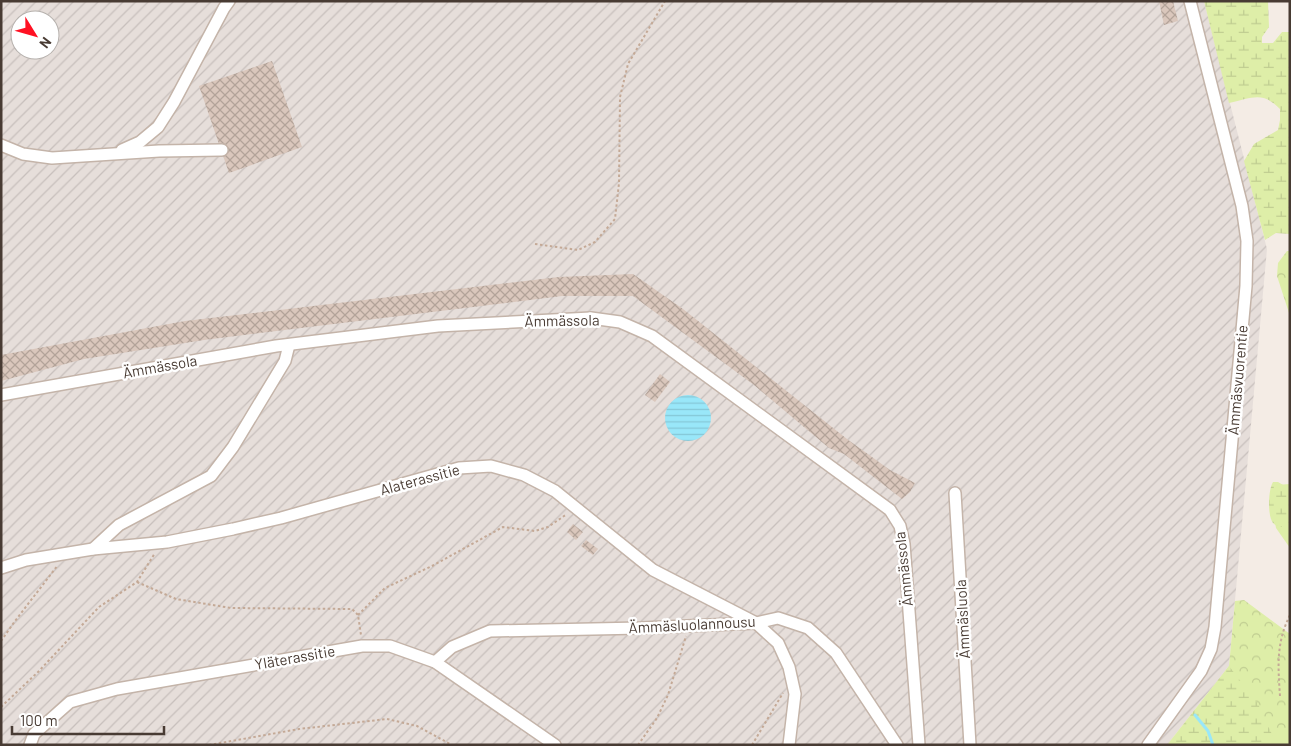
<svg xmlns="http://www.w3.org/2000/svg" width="1291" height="746" viewBox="0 0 1291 746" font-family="Barlow,sans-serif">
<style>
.industrial{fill:url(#industrial-furrows);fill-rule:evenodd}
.forest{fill:url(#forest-crowns)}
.wetland{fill:url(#wetland-marsh)}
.water{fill:url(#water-rules)}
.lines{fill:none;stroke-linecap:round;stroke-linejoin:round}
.stream{stroke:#99e7f9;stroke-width:3}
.building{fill:url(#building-cross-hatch)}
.minor-casing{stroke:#c4b4a9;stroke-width:14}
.path{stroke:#c4a996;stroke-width:2;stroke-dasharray:2.5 2.5;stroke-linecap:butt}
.minor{stroke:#fff;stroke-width:11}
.labels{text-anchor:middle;stroke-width:5;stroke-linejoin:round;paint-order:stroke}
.street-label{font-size:15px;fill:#483b33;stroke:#fff}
</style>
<defs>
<pattern id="industrial-furrows" width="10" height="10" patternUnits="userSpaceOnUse" patternTransform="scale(1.25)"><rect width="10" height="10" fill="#e6deda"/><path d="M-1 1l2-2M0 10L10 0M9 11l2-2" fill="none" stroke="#c7bfbc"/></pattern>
<pattern id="forest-crowns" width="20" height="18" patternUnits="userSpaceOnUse" patternTransform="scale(1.25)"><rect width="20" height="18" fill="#deeea8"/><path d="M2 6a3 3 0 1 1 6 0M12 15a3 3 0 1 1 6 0" fill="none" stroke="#c0cd91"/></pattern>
<pattern id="wetland-marsh" width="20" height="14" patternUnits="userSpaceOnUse" patternTransform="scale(1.25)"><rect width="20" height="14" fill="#deeea8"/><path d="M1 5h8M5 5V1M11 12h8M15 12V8" fill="none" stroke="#c0cd91"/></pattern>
<pattern id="water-rules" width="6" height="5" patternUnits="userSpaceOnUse" patternTransform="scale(1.25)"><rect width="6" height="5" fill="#99e7f9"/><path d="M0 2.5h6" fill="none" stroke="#85c7d6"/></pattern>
<pattern id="building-cross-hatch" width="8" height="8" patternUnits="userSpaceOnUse" patternTransform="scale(1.25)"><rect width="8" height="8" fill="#dac7bc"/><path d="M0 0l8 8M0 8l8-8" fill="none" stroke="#b3a399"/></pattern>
</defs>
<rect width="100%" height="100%" fill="#f4ece5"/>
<path class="industrial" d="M1,1h1203l63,248 -38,417 -62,79h-1166zM20,20h30v30h-30z"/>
<g class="forest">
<polygon points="1287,251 1290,251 1290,316 1277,276 1278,263"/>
<polygon points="1290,484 1290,548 1276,528 1274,518 1276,485"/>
<polygon points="1244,600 1290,634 1290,745 1169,745 1229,666 1235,601"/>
</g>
<g class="wetland">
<path d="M1204,1h64l1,26 -7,10v6h11l9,-11h8v202l-14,-1 -11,7 -21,-79 10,-17 24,-14 2,-10v-11c-18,-18 -27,-11 -51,-6z"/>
<path d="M1273,482h5l12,7v39c-5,-1 -12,-1 -16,-4 -7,-6 -6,-34 -1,-42z"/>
<polygon points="1229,666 1258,704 1277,745 1167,745"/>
</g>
<circle class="water" cx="688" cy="418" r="23"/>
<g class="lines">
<polyline class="stream" points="1195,715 1208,731 1213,745"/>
</g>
<g class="building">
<polygon points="1159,1 1173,1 1178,21 1164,25"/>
<polygon points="272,61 302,147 229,173 199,86"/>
<polygon points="633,274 683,309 847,439 890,470 915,483 910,492 902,499 844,454 829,448 754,385 633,296 562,296 204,340 84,359 1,381 1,355 185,321 559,277"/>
<polygon points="660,374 670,382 655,402 645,395"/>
<polygon points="573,524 583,532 576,540 567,532"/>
<polygon points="586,540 598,549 593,555 581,546"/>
</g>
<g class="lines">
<defs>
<g id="minor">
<polyline points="1,145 23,154 52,158 159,151 222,150"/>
<polyline points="122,150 140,142 158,127 174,102 224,8 229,1"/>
<polyline points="1,395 276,346 438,326 591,318 620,322 652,336 890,510 900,526 904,544 919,745"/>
<polyline points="955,493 970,745"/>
<polyline points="93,549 119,525 211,476 233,447 285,361 289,345"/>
<polyline points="1,568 26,560 93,549 167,542 233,529 281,518 459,468 491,466 524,475 555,491 653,570 756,623 778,643 789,667 795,694 789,745"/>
<polyline points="435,662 452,647 490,631 641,628 756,623 778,618 808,628 836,653 897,745"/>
<polyline points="30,745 34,734 70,702 117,689 362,646 390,646 435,662 555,745"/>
<polyline points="1148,745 1201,671 1211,649 1215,627 1246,286 1247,241 1242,206 1190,1"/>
</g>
</defs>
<use href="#minor" class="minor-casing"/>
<g class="path">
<polyline points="535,244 578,250 595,242 615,219 619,183 620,97 628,64 665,1"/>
<polyline points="137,582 176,599 231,608 352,609 358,615 361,635"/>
<polyline points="358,615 385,588 432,566 503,527 535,531 548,527 567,514"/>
<polyline points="1,641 15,621 58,565"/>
<path d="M1280,696c-2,-30 -4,-53 10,-81"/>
<polyline points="1,707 38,672 99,607 137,582 155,553"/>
<polyline points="209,745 299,729 387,719 417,726 452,745"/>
<polyline points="638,745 657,718 668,695 686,636"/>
<polyline points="752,745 783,693"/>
</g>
<use href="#minor" class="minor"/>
</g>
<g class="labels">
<g class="street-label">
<text transform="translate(562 321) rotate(-1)" y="5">Ämmässola</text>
<text transform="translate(160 367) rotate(-10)" y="5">Ämmässola</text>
<text transform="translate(1238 380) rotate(-85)" y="5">Ämmäsvuorentie</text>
<text transform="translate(420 480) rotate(-15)" y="5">Alaterassitie</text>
<text transform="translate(904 569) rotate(-96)" y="5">Ämmässola</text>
<text transform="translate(963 619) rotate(-93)" y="5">Ämmäsluola</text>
<text transform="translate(692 625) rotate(-3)" y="5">Ämmäsluolannousu</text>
<text transform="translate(295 658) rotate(-10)" y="5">Yläterassitie</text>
</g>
</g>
<rect width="1291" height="746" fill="none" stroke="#483b33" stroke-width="5"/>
<g transform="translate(35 35) rotate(127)"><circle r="24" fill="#ffffff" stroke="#b6b1ad"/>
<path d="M0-4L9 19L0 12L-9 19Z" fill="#ff1123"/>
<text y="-8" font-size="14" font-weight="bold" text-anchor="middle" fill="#483b33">N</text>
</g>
<path d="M12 726v8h152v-8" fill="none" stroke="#483b33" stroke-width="2.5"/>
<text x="20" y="726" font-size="15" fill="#483b33" stroke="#ffffff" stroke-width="4" paint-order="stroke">100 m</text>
</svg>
